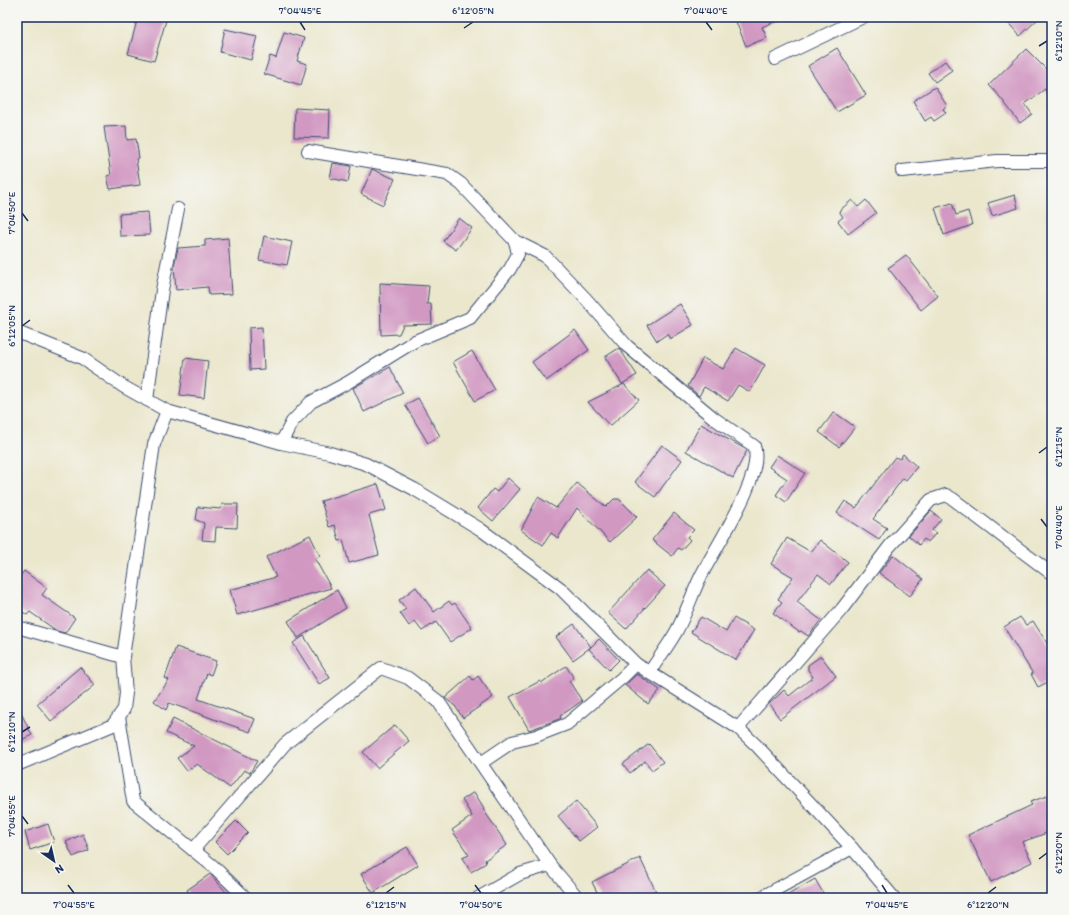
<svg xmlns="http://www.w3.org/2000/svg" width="1069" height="915" viewBox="0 0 1069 915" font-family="Itim,sans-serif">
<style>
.building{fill:#d198c2}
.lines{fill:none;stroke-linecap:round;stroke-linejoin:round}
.minor-casing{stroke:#3a4b6f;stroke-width:14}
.minor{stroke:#fff;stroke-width:12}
.ticks{fill:none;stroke:#1b2f5e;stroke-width:1.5}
.neatline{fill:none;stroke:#1b2f5e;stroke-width:1.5}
.ticks-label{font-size:10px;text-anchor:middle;fill:#1b2f5e}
</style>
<rect width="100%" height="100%" fill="#f6f6f2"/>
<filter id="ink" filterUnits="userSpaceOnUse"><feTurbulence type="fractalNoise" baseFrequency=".025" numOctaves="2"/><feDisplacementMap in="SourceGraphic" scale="8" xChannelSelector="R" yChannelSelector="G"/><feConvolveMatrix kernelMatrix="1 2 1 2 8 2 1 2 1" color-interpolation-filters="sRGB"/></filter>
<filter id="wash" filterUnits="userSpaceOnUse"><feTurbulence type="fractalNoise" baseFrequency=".012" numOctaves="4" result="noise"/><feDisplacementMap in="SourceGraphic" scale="16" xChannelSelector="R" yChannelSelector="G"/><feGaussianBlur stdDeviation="0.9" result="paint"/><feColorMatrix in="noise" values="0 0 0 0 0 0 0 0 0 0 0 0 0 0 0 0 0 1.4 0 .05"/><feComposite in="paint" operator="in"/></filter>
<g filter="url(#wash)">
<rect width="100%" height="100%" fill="#ebe7cd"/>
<g id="blocks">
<g class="building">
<polygon points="138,17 167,17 154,61 128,54"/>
<polygon points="734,17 786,17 762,27 767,38 746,46"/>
<polygon points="1003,17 1040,17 1020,36"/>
<polygon points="225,29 257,36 251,60 220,52"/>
<polygon points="284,32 304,38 297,61 307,64 301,85 264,74 270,56 276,58"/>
<polygon points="837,48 866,95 837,112 808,66"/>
<polygon points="1026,49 1046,69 1052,65 1052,99 1045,89 1025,104 1032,114 1020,123 1000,97 989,85"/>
<polygon points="945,61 952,70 935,82 928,73"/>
<polygon points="935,87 947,106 943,109 946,113 934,121 931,117 925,121 913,101"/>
<polygon points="295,108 330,110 329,138 294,137"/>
<polygon points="126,126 127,140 136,139 139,158 136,159 140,185 110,189 107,176 111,175 104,127"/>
<polygon points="333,163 351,166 348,182 330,178"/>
<polygon points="372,169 395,179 383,205 361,194"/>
<polygon points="1015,195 1018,208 992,216 988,203"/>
<polygon points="852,200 858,207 866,200 876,213 848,234 838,221 843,217 839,211"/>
<polygon points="952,203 956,215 968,211 972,225 944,235 935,208"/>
<polygon points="148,212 150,235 120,236 119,214"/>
<polygon points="459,218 472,228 456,250 443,241"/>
<polygon points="264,236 292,242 287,265 259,260"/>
<polygon points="228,238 232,294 209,295 208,287 176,290 174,266 178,248 205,246 205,240"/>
<polygon points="906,255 938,296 921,310 888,268"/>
<polygon points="380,283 429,286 427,304 431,304 432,324 403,325 399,334 381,335"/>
<polygon points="680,304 693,325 670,339 667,334 657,341 647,325"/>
<polygon points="262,327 264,369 250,370 249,328"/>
<polygon points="575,330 589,350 546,381 532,362"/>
<polygon points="619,348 637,375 622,384 605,357"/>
<polygon points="736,348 765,365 750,392 738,385 728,401 704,387 699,396 688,386 703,358 723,369"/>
<polygon points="472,351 495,390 475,401 453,362"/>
<polygon points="185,358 208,361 204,398 180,395"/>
<polygon points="390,367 403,393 364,412 353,388"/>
<polygon points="624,384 639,400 610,426 588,402"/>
<polygon points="418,398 440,436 428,443 405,405"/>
<polygon points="834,412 855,427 839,447 819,432"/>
<polygon points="701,424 747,450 733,478 686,451"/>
<polygon points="662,445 682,460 655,497 635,482"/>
<polygon points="903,454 917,467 906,480 903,478 873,519 887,528 879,540 837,513 845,501 856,508 895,457 900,459"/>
<polygon points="777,455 805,473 786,502 776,495 787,479 769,467"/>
<polygon points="508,478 520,489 493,521 478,508 493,489 497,492"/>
<polygon points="577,483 606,507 614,499 619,499 637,517 610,542 577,508 558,538 551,533 543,545 521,530 538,497 556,508"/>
<polygon points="378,484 386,510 369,515 379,555 349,563 343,540 339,541 335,525 329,527 321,501"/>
<polygon points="222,504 238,504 237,528 216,527 215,541 202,540 204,523 196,520 198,507 221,509"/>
<polygon points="931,511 941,519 932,530 936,533 928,542 924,539 919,545 909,536"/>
<polygon points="674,513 694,530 687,537 690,540 681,550 678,548 672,556 652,540"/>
<polygon points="310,535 320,556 315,559 331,588 237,615 230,590 276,577 266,557"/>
<polygon points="787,538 811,552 820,540 848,562 831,584 818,574 797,602 821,620 808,636 801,631 799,632 773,613 782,602 778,599 793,577 771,564"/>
<polygon points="893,555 923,579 910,596 879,573"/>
<polygon points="647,570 665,586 626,629 608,613"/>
<polygon points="24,571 47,588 42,595 75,618 65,633 57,631 30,612 27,615 17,608 17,580"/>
<polygon points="416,587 434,612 449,601 452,605 455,603 472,628 450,642 436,622 422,631 415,622 409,626 400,613 406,609 399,600"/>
<polygon points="337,590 346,608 298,638 288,621"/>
<polygon points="701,617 726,632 734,618 754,630 736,660 691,632"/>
<polygon points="1020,617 1026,625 1033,621 1052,651 1052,680 1038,687 1031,674 1033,674 1004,627"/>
<polygon points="574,624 591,647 573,660 556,637"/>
<polygon points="304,636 330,678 319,684 293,643"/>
<polygon points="599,639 619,660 609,670 589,649"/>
<polygon points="176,647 216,661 211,675 207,673 198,699 255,719 250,732 169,703 166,710 154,701 169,680 165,678"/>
<polygon points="821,656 836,676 780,719 769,704 784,690 789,696 813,677 808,670 808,665"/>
<polygon points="566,666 574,678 569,681 582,701 560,716 561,718 559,719 529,730 510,697 540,681 541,683"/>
<polygon points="80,667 95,685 51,721 37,704"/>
<polygon points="637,674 660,690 648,704 625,685"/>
<polygon points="470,676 473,680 478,676 493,697 463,718 455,706 445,698"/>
<polygon points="17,705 32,735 17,742"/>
<polygon points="173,719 257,761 251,771 250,773 244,770 230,788 197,764 187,771 177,758 194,746 166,733"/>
<polygon points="395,725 409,741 377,768 363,752"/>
<polygon points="649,744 663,762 652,770 645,761 630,773 623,764"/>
<polygon points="474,792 484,808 483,809 507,845 485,860 486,863 471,872 462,858 469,855 452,830 472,816 462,800"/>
<polygon points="1047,796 1052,809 1052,831 1022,842 1032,862 991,882 968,835 1032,805 1030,802"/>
<polygon points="576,801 597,827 579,841 558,816"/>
<polygon points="236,821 248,833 227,854 215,842"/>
<polygon points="48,824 54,842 30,850 25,832"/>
<polygon points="83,834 89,850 73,857 66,842"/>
<polygon points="407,847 418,865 373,893 361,874"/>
<polygon points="640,858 659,898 600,898 592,882"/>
<polygon points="210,874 227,893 220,898 192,898 187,890"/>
<polygon points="815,879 826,898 783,898"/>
</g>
</g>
</g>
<g filter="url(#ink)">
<use href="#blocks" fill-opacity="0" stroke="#3a4b6f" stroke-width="1"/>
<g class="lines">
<defs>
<g id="minor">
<polyline points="775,59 863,17"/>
<path d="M308,151l139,23 14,10 54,57 30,15 41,43 41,47 88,73 39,27c11,30 -39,101 -53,130 -9,18 -15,38 -25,56 -8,14 -18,27 -27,41"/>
<polyline points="902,171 997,161 1052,161"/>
<polyline points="17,332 82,358 124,387 167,411 281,443 330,453 366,464 414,489 480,529 560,588 636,664 738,728 757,746 852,848 894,898"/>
<polyline points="147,400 162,290 178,209"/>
<polyline points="281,443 292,422 311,402 347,383 415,341 470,318 510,269 518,254 515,241"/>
<polyline points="17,627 123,657"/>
<polyline points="119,717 133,801 214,867 246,898"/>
<polyline points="738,728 842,609 889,547 931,500 946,495 953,499 1052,574"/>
<polyline points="481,763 512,742 536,736 567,724 623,677 636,664"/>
<polyline points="17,765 113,725 124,709 126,693 123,657 154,444 167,411"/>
<polyline points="193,850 285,744 381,668 408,678 438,701 550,865 578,898"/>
<polyline points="478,898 520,874 550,865"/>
<polyline points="760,898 852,848"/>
</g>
</defs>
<use href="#minor" class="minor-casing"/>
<use href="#minor" class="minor"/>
</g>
</g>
<path class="ticks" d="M300,22l5,8M706,22l6,8M464,28l9,-6M1039,46l8,-5M22,213l6,8M22,326l8,-6M1039,453l8,-6M1041,519l6,8M22,732l8,-5M22,816l6,8M1039,859l8,-6M68,885l6,8M475,885l6,8M882,885l5,8M386,893l8,-6M988,893l8,-6"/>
<rect width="1069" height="915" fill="none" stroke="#f6f6f2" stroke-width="44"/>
<g transform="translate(54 861) rotate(146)" stroke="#f6f6f2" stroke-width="3" paint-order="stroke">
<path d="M0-3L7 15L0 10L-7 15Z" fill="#1b2f5e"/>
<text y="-6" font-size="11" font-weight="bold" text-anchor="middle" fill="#1b2f5e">N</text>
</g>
<rect x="22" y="22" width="1025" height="871" class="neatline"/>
<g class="ticks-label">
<text x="300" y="14">7°04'45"E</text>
<text x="473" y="14">6°12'05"N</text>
<text x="706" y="14">7°04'40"E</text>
<text transform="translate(1058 41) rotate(-90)" y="4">6°12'10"N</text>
<text transform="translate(11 213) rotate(-90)" y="4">7°04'50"E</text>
<text transform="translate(11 326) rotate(-90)" y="4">6°12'05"N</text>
<text transform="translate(1058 447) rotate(-90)" y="4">6°12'15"N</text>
<text transform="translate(1058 527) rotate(-90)" y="4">7°04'40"E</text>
<text transform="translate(11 732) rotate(-90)" y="4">6°12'10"N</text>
<text transform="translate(11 816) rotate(-90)" y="4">7°04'55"E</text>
<text transform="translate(1058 853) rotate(-90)" y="4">6°12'20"N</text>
<text x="74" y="908">7°04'55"E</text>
<text x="386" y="908">6°12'15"N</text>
<text x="481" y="908">7°04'50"E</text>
<text x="887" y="908">7°04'45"E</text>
<text x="988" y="908">6°12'20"N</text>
</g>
</svg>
